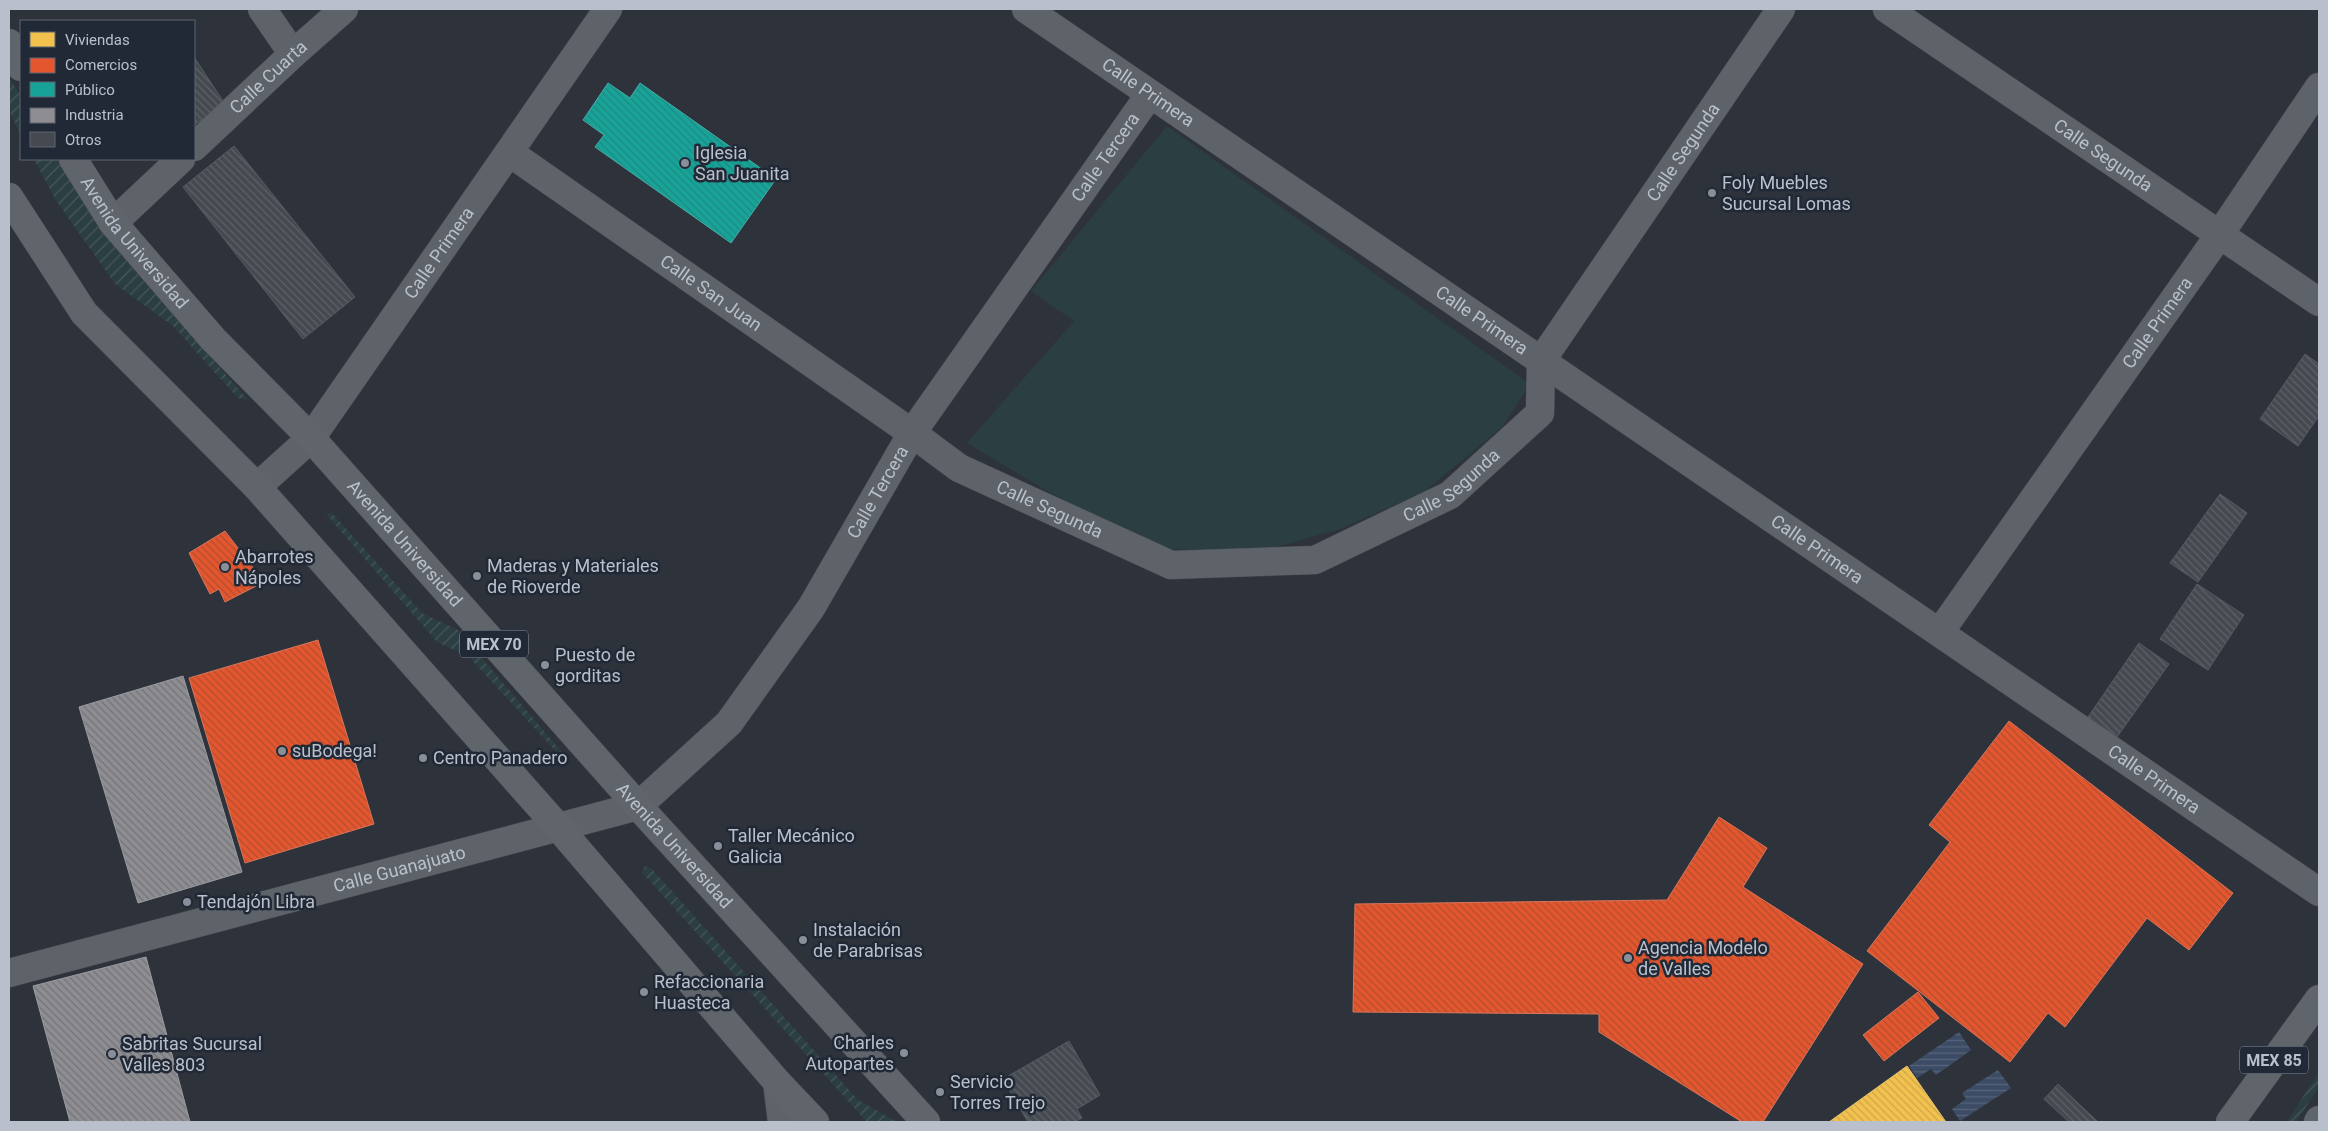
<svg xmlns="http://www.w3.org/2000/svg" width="2328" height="1131" viewBox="0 0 2328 1131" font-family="Roboto,sans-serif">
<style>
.grass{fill:#2b3e42}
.garden{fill:url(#garden-furrows)}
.water{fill:url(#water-rules)}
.homes{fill:url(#homes-back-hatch);stroke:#e1c174}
.shops{fill:url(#shops-back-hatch);stroke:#d7765d}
.public{fill:url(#public-back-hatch);stroke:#48aca7}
.industry{fill:url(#industry-back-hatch);stroke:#9a9ca3}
.building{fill:url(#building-back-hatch);stroke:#565b63}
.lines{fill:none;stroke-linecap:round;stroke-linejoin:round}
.street-casing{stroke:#4c4f56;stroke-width:29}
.primary-casing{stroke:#4c5058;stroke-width:29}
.street{stroke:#5e6269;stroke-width:28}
.primary{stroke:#60646b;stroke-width:28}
.poi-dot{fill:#888f99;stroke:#212936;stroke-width:2}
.labels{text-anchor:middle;stroke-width:5;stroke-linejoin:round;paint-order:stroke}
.shield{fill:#212936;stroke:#8b939e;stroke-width:1}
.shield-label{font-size:16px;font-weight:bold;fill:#b9c0cb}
.street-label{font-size:18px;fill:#b9c0cb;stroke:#212936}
.poi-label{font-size:18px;fill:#b9c0cb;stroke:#212936;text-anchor:start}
</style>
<defs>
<pattern id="garden-furrows" width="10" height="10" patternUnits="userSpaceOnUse" patternTransform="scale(1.25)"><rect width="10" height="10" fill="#2b3e42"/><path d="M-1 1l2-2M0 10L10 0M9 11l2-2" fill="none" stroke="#48585c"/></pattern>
<pattern id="water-rules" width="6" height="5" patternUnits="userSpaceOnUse" patternTransform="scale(1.25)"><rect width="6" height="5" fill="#3d4c65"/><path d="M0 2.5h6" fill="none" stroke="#57647a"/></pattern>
<pattern id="homes-back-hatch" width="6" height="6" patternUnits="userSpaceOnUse" patternTransform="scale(1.25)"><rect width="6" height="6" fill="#f2c14e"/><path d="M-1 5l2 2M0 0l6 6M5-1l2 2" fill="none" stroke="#cda64b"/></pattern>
<pattern id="shops-back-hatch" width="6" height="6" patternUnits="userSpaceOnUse" patternTransform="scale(1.25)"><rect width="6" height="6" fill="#e4572e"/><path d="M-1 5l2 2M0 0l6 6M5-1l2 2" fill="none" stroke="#b04e32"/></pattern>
<pattern id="public-back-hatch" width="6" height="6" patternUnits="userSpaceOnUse" patternTransform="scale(1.25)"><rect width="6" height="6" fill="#17a398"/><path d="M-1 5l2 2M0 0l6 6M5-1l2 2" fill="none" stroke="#1f8981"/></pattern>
<pattern id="industry-back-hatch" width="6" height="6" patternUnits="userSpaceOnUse" patternTransform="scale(1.25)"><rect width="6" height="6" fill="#8d8d92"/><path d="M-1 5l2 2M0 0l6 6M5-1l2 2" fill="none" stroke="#747478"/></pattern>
<pattern id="building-back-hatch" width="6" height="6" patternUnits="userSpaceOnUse" patternTransform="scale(1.25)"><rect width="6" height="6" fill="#454950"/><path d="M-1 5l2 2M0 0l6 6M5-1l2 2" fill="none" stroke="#5e6168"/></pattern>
</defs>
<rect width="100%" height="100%" fill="#2e333b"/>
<polygon class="grass" points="1167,126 1530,384 1502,427 1424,492 1340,529 1263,551 1171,549 1091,517 967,443 1074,321 1031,291"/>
<g class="garden">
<polygon points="9,77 21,97 21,135 9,111"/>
<polygon points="34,159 60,159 120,254 248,400 238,398 172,325 115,284 55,199"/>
<polygon points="332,513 422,613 458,630 566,757 563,759 469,657 437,642 326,514"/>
<polygon points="645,866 652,869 858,1100 897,1122 867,1122 647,878 642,873"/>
<polygon points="2319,1072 2319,1087 2296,1122 2287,1122"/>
</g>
<g class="water">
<polygon points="1959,1032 1971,1050 1936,1075 1931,1069 1917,1078 1909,1066"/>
<polygon points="1998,1070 2011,1088 1960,1121 1952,1109 1966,1099 1962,1093"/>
</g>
<polygon class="homes" points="1907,1066 1946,1122 1829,1122"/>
<g class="shops">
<polygon points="225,531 264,582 225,602 219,589 210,594 189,553"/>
<polygon points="318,640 374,824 245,863 189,678"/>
<polygon points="2009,721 2233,893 2189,950 2147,918 2065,1027 2048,1013 2010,1062 1867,951 1950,842 1929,825"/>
<polygon points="1719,817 1767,848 1743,887 1863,964 1763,1122 1742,1122 1599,1032 1599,1014 1353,1012 1355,904 1667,900"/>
<polygon points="1918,992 1939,1018 1884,1061 1863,1035"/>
</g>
<polygon class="public" points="608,83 630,98 640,83 776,179 731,243 595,147 604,135 583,120"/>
<g class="industry">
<polygon points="183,676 242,872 138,903 79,707"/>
<polygon points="146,957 190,1122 70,1122 33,986"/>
</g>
<g class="building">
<polygon points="194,57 225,104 194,125"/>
<polygon points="234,146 355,297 303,339 183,187"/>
<polygon points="2305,354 2319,364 2319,416 2298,446 2260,419"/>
<polygon points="2220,494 2247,513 2198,582 2170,563"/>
<polygon points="2197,584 2244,615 2208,670 2160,639"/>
<polygon points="2139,643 2169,664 2117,737 2088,717"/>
<polygon points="1069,1041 1100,1095 1077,1109 1082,1118 1074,1122 1028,1122 1003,1079"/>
<polygon points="2058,1084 2098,1122 2069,1122 2044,1099"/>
</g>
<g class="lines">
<defs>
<g id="street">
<polyline points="262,9 293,54"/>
<path id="s1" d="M1026,9l1293,883"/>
<path id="s2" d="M1887,9l432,293"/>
<path id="s3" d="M194,147l99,-93 51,-45"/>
<path id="s4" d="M510,153l402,280 47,35 212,97 144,-5 135,-65 90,-82 1,-52 240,-352"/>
<polyline points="113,223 181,159"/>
<path id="s5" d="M257,487l54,-49 297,-429"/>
<path id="s6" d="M1940,632l280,-398 99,-147"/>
<path id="s7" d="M9,973l629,-167 91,-83 82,-115 101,-175 238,-339"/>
<polyline points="777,1082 782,1122"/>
</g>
<g id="primary">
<polyline points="9,43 21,67"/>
<path id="s8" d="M73,159l40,64 100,116 98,99 327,368 288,316"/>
<polyline points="9,197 84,313 257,487 558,827 777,1082 815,1122"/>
<polyline points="2230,1122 2319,999"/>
<polyline points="2318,1122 2319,1120"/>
</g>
</defs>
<use href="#street" class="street-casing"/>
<use href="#primary" class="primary-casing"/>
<use href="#street" class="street"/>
<use href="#primary" class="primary"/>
</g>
<g class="poi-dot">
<circle cx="685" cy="163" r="5"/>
<circle cx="1712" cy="193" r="5"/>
<circle cx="225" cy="567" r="5"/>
<circle cx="477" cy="576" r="5"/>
<circle cx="545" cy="665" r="5"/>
<circle cx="282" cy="751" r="5"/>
<circle cx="423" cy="758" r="5"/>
<circle cx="718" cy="846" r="5"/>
<circle cx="187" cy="902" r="5"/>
<circle cx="803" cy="940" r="5"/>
<circle cx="1628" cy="958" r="5"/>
<circle cx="644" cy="992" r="5"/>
<circle cx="904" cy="1053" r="5"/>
<circle cx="112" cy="1054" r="5"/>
<circle cx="940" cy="1092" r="5"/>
</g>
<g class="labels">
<g class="shield">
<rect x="460" y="630.5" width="68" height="27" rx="4"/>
<rect x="2240" y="1046.5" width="68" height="27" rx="4"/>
</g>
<g class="shield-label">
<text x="494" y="650">MEX 70</text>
<text x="2274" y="1066">MEX 85</text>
</g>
<g class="street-label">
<text dy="6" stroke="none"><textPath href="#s3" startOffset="102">Calle Cuarta</textPath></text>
<text dy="6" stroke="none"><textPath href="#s1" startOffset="148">Calle Primera</textPath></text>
<text dy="6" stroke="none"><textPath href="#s4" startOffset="1502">Calle Segunda</textPath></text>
<text dy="6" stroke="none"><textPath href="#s2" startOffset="261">Calle Segunda</textPath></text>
<text dy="6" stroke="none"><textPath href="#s7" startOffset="1454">Calle Tercera</textPath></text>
<text dy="6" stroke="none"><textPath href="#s8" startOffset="104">Avenida Universidad</textPath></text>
<text dy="6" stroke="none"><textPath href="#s5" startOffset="298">Calle Primera</textPath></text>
<text dy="6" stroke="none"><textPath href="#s4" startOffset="245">Calle San Juan</textPath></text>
<text dy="6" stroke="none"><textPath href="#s1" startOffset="552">Calle Primera</textPath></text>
<text dy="6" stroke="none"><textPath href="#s6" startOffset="378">Calle Primera</textPath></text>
<text dy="6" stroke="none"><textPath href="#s4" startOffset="1082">Calle Segunda</textPath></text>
<text dy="6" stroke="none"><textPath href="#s7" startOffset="1049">Calle Tercera</textPath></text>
<text dy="6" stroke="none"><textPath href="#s4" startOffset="648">Calle Segunda</textPath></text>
<text dy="6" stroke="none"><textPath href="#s8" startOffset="509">Avenida Universidad</textPath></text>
<text dy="6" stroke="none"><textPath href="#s1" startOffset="958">Calle Primera</textPath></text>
<text dy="6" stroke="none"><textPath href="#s1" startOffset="1366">Calle Primera</textPath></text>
<text dy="6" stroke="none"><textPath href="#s8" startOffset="914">Avenida Universidad</textPath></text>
<text dy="6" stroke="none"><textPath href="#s7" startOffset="404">Calle Guanajuato</textPath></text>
</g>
<g class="poi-label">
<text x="695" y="159">Iglesia<tspan x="695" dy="21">San Juanita</tspan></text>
<text x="1722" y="189">Foly Muebles<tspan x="1722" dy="21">Sucursal Lomas</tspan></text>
<text x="235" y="563">Abarrotes<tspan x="235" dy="21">Nápoles</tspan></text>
<text x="487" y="572">Maderas y Materiales<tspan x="487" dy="21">de Rioverde</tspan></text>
<text x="555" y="661">Puesto de<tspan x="555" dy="21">gorditas</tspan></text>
<text x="292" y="757">suBodega!</text>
<text x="433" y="764">Centro Panadero</text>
<text x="728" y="842">Taller Mecánico<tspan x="728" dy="21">Galicia</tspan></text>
<text x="197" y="908">Tendajón Libra</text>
<text x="813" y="936">Instalación<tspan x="813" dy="21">de Parabrisas</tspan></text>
<text x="1638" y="954">Agencia Modelo<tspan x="1638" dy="21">de Valles</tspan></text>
<text x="654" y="988">Refaccionaria<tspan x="654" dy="21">Huasteca</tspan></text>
<text x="894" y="1049" text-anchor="end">Charles<tspan x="894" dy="21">Autopartes</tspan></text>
<text x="122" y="1050">Sabritas Sucursal<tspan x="122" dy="21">Valles 803</tspan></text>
<text x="950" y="1088">Servicio<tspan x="950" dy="21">Torres Trejo</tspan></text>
</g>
</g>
<rect width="2328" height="1131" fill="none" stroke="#b9c0cb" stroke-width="20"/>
<rect x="20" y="20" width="175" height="140" fill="#212936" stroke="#5e6572"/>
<rect x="30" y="32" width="25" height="15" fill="#f2c14e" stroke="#5e6572"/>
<text x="65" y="45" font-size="15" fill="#b9c0cb">Viviendas</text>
<rect x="30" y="58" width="25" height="15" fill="#e4572e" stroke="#5e6572"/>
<text x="65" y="70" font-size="15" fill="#b9c0cb">Comercios</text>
<rect x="30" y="82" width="25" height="15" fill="#17a398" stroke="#5e6572"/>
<text x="65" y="95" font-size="15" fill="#b9c0cb">Público</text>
<rect x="30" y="108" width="25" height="15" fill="#8d8d92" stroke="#5e6572"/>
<text x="65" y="120" font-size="15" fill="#b9c0cb">Industria</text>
<rect x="30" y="132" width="25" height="15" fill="#454950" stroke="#5e6572"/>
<text x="65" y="145" font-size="15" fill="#b9c0cb">Otros</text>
</svg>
